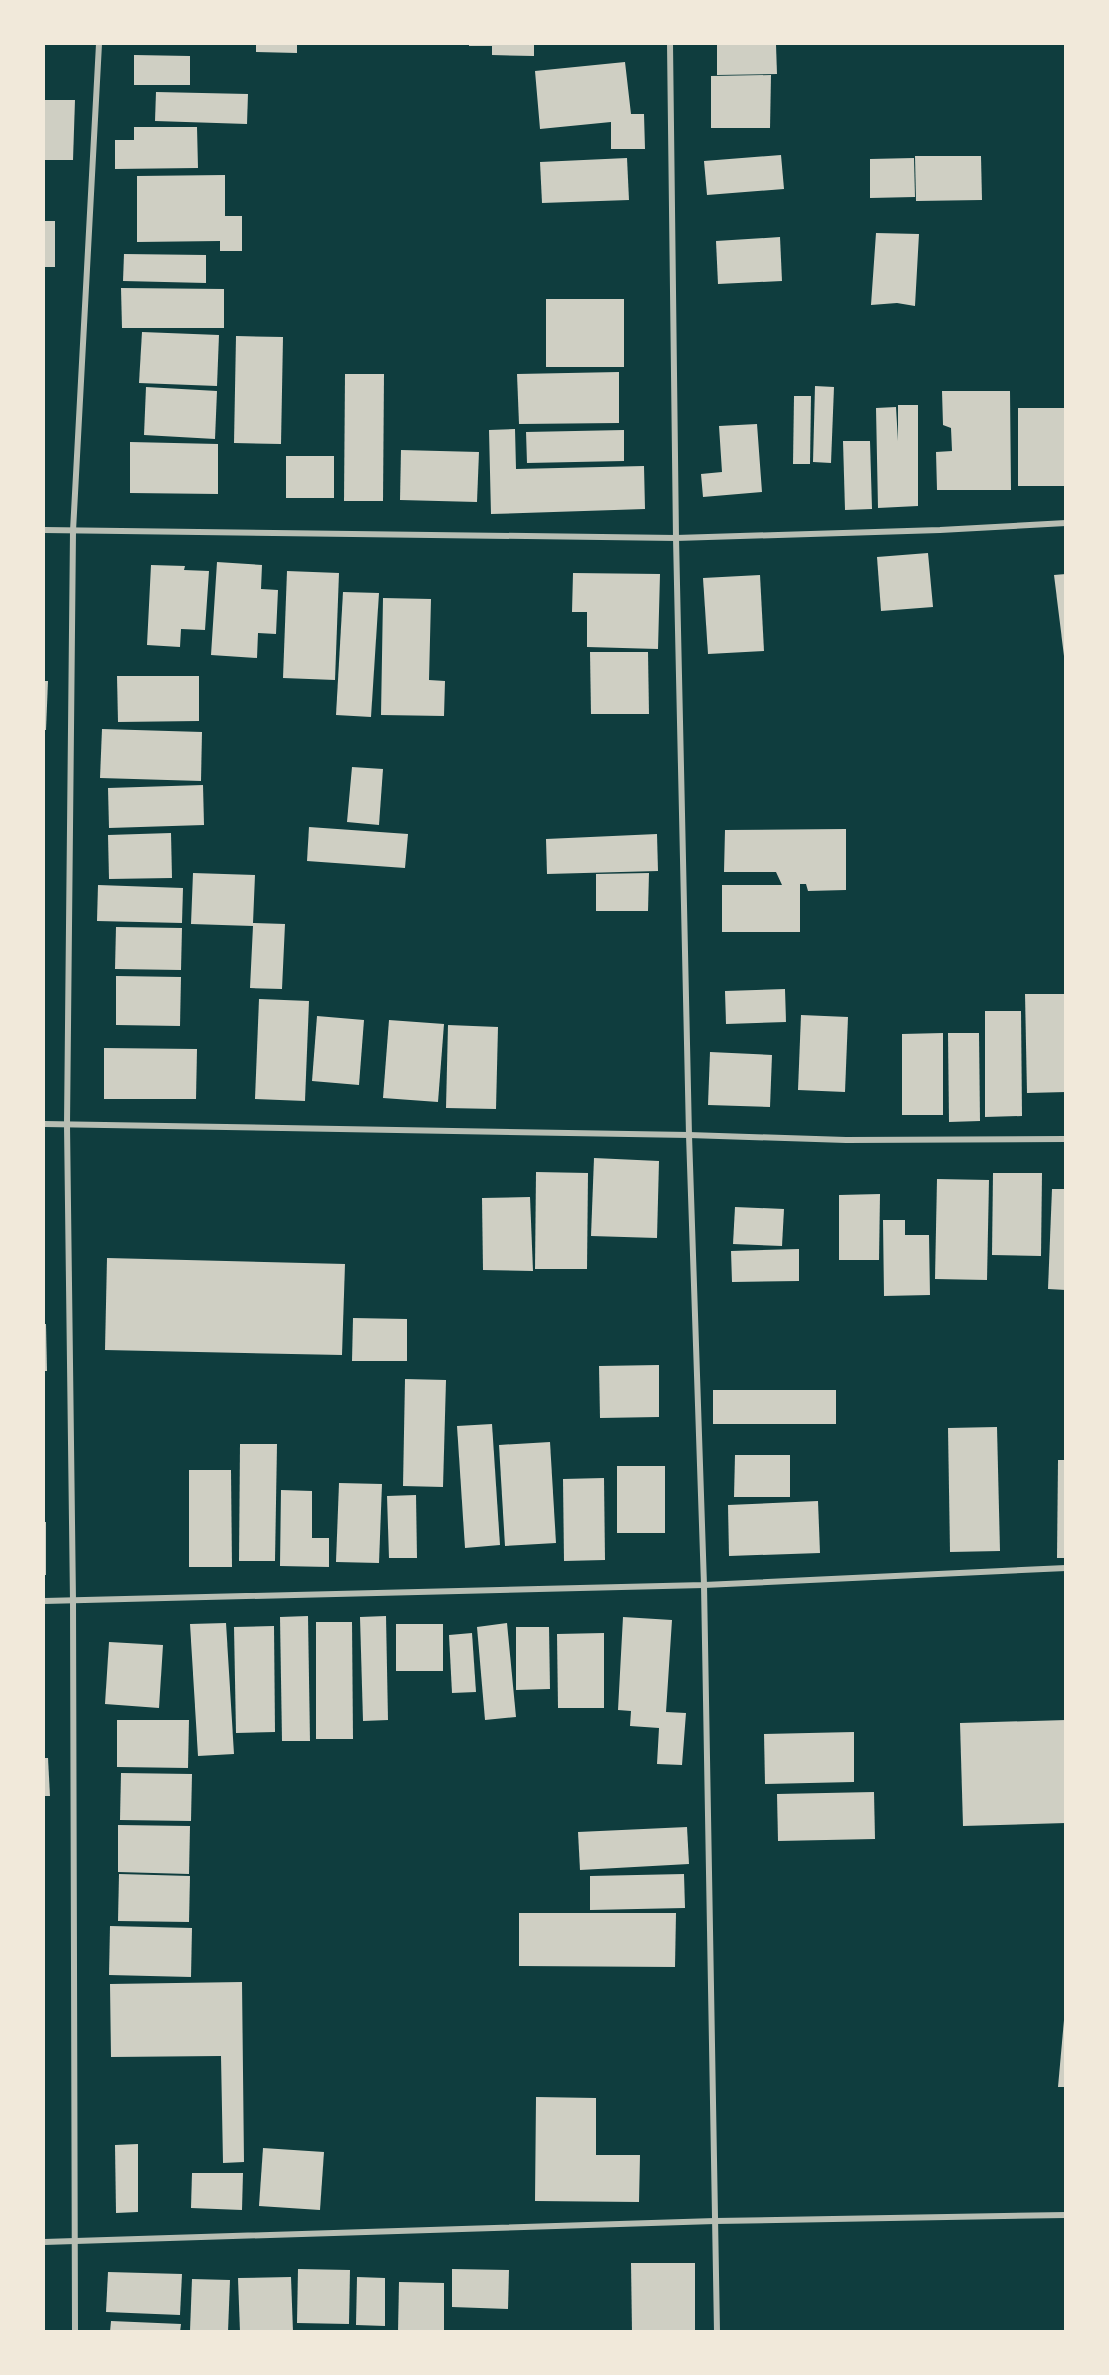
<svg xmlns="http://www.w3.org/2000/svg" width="1109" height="2375" viewBox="0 0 1109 2375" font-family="Figtree,sans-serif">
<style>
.building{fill:#cfcfc3}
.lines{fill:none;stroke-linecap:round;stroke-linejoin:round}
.minor{stroke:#b8beb3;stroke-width:6}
</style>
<rect width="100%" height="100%" fill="#0f3d3e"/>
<g class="building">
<polygon points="256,44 297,44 297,53 256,52"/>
<polygon points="469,44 534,44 534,56 492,55 492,46 469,46"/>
<polygon points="717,45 776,45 777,74 717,75"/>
<polygon points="134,55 190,56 190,85 134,85"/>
<polygon points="625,62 631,114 644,114 645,149 611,149 611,122 540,129 535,71"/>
<polygon points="771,75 770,128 711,128 711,76"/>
<polygon points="156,92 248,94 247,124 155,121"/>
<polygon points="44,100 75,100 73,160 44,160"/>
<polygon points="134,127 197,127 198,168 115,169 115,140 134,140"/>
<polygon points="781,155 784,189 707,195 704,161"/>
<polygon points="915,156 981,156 982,200 916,201"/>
<polygon points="627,158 629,200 542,203 540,162"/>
<polygon points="914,158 915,197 870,198 870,159"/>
<polygon points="225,175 225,216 242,216 242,251 220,251 220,241 137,242 137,176"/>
<rect x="44" y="221" width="11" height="46"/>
<polygon points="876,233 919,234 915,306 897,303 871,305"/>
<polygon points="780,237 782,281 718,284 716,241"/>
<polygon points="124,254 206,255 206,283 123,281"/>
<polygon points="121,288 224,289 224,328 122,328"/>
<rect x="546" y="299" width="78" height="68"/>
<polygon points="142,332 219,335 217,386 139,383"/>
<polygon points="236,336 283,337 281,444 234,443"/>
<polygon points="619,372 619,423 519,424 517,374"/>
<polygon points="345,374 384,374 383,501 344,501"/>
<polygon points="815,386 834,387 831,463 813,462"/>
<polygon points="146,387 217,391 215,439 144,435"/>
<polygon points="942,391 1010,391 1011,490 937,490 936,452 952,451 951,428 943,425"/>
<polygon points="794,396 811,396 810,464 793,464"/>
<polygon points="898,405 918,405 918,506 878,508 876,408 896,407 898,441"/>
<rect x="1018" y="408" width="48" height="78"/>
<polygon points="757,424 762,492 703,497 701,474 722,472 719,426"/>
<polygon points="515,429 516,469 644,466 645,509 491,514 489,430"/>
<polygon points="624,430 624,461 527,463 526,432"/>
<polygon points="843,441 870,441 872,509 845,510"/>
<polygon points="130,442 218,444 218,494 130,493"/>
<polygon points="401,450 479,452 477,502 400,500"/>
<rect x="286" y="456" width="48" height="42"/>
<polygon points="928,553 933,607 881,611 877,557"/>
<polygon points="217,562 262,565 261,589 278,590 276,634 258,633 257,658 211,655"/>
<polygon points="151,565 185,566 184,570 209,571 205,630 181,629 180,647 147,645"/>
<polygon points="287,571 339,573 335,680 283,678"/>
<polygon points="573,573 660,574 658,649 587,647 587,612 572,612"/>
<polygon points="1066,574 1066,656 1064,656 1054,575"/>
<polygon points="760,575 764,651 708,654 703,578"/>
<polygon points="343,592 379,593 371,717 336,715"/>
<polygon points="383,598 431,599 429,680 445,681 444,716 381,715"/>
<polygon points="590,652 648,652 649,714 591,714"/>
<polygon points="117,676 199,676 199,721 118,722"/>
<polygon points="44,681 48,681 46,730 44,730"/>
<polygon points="102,729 202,732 201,781 100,778"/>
<polygon points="352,767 383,769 379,825 347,822"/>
<polygon points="203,785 204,825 109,828 108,788"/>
<polygon points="309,827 408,834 405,868 307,861"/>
<polygon points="846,829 846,890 808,891 806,884 800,884 800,932 722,932 722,885 782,885 776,872 724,872 725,830"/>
<polygon points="171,833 172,878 109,879 108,835"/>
<polygon points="657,834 658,871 547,874 546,839"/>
<polygon points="193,873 255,875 253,923 285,924 282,989 250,988 253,926 191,924"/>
<polygon points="649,873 648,911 596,911 596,874"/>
<polygon points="98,885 183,888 182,923 97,921"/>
<polygon points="116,927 182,928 181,970 115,969"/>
<polygon points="116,976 181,977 180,1026 116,1025"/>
<polygon points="785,989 786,1022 726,1024 725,991"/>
<polygon points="1025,994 1066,994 1066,1092 1027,1093"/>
<polygon points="259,999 309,1001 305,1101 255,1099"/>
<polygon points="985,1011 1021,1011 1022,1116 985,1117"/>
<polygon points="801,1015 848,1017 845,1092 798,1090"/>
<polygon points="317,1016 364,1020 359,1085 312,1081"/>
<polygon points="389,1020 444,1024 438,1102 383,1098"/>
<polygon points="448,1025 498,1027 496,1109 446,1108"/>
<polygon points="943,1033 943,1115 902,1115 902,1034"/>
<polygon points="948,1033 979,1033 980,1121 949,1122"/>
<polygon points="104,1048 197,1049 196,1099 104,1099"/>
<polygon points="710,1052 772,1055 770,1107 708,1105"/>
<polygon points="594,1158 659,1161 657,1238 591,1236"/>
<polygon points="536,1172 588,1173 587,1269 535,1269"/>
<polygon points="993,1173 1042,1173 1041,1256 992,1255"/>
<polygon points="937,1179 989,1180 987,1280 935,1279"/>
<polygon points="1052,1189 1066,1189 1066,1290 1048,1289"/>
<polygon points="880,1194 879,1260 839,1260 839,1195"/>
<polygon points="530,1197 533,1271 483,1270 482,1198"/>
<polygon points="735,1207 784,1209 782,1246 733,1244"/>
<polygon points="883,1220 905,1220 905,1235 929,1235 930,1295 884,1296"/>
<polygon points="799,1249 799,1281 732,1282 731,1251"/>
<polygon points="107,1258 345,1264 342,1355 105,1350"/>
<polygon points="353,1318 407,1319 407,1361 352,1361"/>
<polygon points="44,1324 46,1324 47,1371 44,1371"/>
<polygon points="659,1365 659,1417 600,1418 599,1366"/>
<polygon points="405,1379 446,1380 443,1487 403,1486"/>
<rect x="713" y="1390" width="123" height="34"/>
<polygon points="492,1424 500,1545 465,1548 457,1426"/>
<polygon points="997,1427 1000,1551 950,1552 948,1428"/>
<polygon points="550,1442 556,1543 505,1546 499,1445"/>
<polygon points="240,1444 277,1444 275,1561 239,1561"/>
<polygon points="735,1455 790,1455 790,1497 734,1497"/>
<polygon points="1058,1460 1066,1460 1066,1558 1057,1558"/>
<rect x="617" y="1466" width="48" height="67"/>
<polygon points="189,1470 231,1470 232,1567 189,1567"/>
<polygon points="604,1478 605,1560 564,1561 563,1479"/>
<polygon points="339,1483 382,1484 379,1563 336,1562"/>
<polygon points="281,1490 312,1491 312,1538 329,1538 329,1567 280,1566"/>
<polygon points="416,1495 417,1558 389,1558 387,1496"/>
<polygon points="818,1501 820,1553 729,1556 728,1505"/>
<rect x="44" y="1522" width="2" height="53"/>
<polygon points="308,1616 310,1741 282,1741 280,1617"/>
<polygon points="386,1616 388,1720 363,1721 360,1617"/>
<polygon points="623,1617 672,1620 666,1712 686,1713 682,1765 657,1764 659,1728 630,1726 631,1711 618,1710"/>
<polygon points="316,1622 352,1622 353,1739 316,1739"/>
<polygon points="226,1623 234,1754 198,1756 190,1624"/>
<polygon points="507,1623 516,1717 485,1720 477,1627"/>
<rect x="396" y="1624" width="47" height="47"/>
<polygon points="274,1626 275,1732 236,1733 234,1627"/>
<polygon points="516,1627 549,1627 550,1689 516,1690"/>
<polygon points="472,1633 476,1692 452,1693 449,1635"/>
<polygon points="604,1633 604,1708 558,1708 557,1634"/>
<polygon points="109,1642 163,1645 159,1708 105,1704"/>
<polygon points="117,1720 189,1720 188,1768 117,1767"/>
<polygon points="1066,1720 1066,1823 963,1826 960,1723"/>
<polygon points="854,1732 854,1782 765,1784 764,1734"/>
<polygon points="44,1758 48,1758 50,1796 44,1796"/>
<polygon points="121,1773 192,1774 191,1821 120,1820"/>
<polygon points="874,1792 875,1839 778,1841 777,1794"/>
<polygon points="118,1825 190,1826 189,1874 118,1872"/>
<polygon points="687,1827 689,1864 580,1870 578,1832"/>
<polygon points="119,1874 190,1876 189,1922 118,1921"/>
<polygon points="684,1874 685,1908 590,1910 590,1876"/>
<polygon points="519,1913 676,1913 675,1967 519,1966"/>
<polygon points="110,1926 192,1928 191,1977 109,1975"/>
<polygon points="242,1982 244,2162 223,2163 221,2056 111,2057 110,1984"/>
<polygon points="1064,2020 1066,2020 1066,2087 1058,2087"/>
<polygon points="536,2097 596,2098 596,2155 640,2155 639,2202 535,2201"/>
<polygon points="138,2144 138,2212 116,2213 115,2145"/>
<polygon points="263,2148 324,2152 320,2210 259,2206"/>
<polygon points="192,2173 243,2173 242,2210 191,2208"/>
<polygon points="631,2263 695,2263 695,2331 632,2332"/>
<polygon points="298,2269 350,2270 349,2324 297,2323"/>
<polygon points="452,2269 509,2270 508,2309 452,2307"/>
<polygon points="108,2272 182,2274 180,2315 106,2312"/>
<polygon points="291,2277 293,2332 240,2332 238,2278"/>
<polygon points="357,2277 385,2278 385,2326 356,2325"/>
<polygon points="192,2279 230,2280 228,2332 190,2331"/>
<polygon points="399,2282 444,2283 444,2332 398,2332"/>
<polygon points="111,2321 181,2324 180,2332 110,2332"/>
</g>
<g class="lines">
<g class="minor">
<polyline points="670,44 676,538 689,1135 704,1585 717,2332"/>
<polyline points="44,530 676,538 940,530 1066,523"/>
<polyline points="44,1124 689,1135 846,1140 1066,1139"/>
<polyline points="44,1601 704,1585 1066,1568"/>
<polyline points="44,2242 715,2221 1066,2215"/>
<polyline points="75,2332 73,1601 67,1125 73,531 99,44"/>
</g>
</g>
<rect width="1109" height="2375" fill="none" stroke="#f1e9da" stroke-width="90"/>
</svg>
